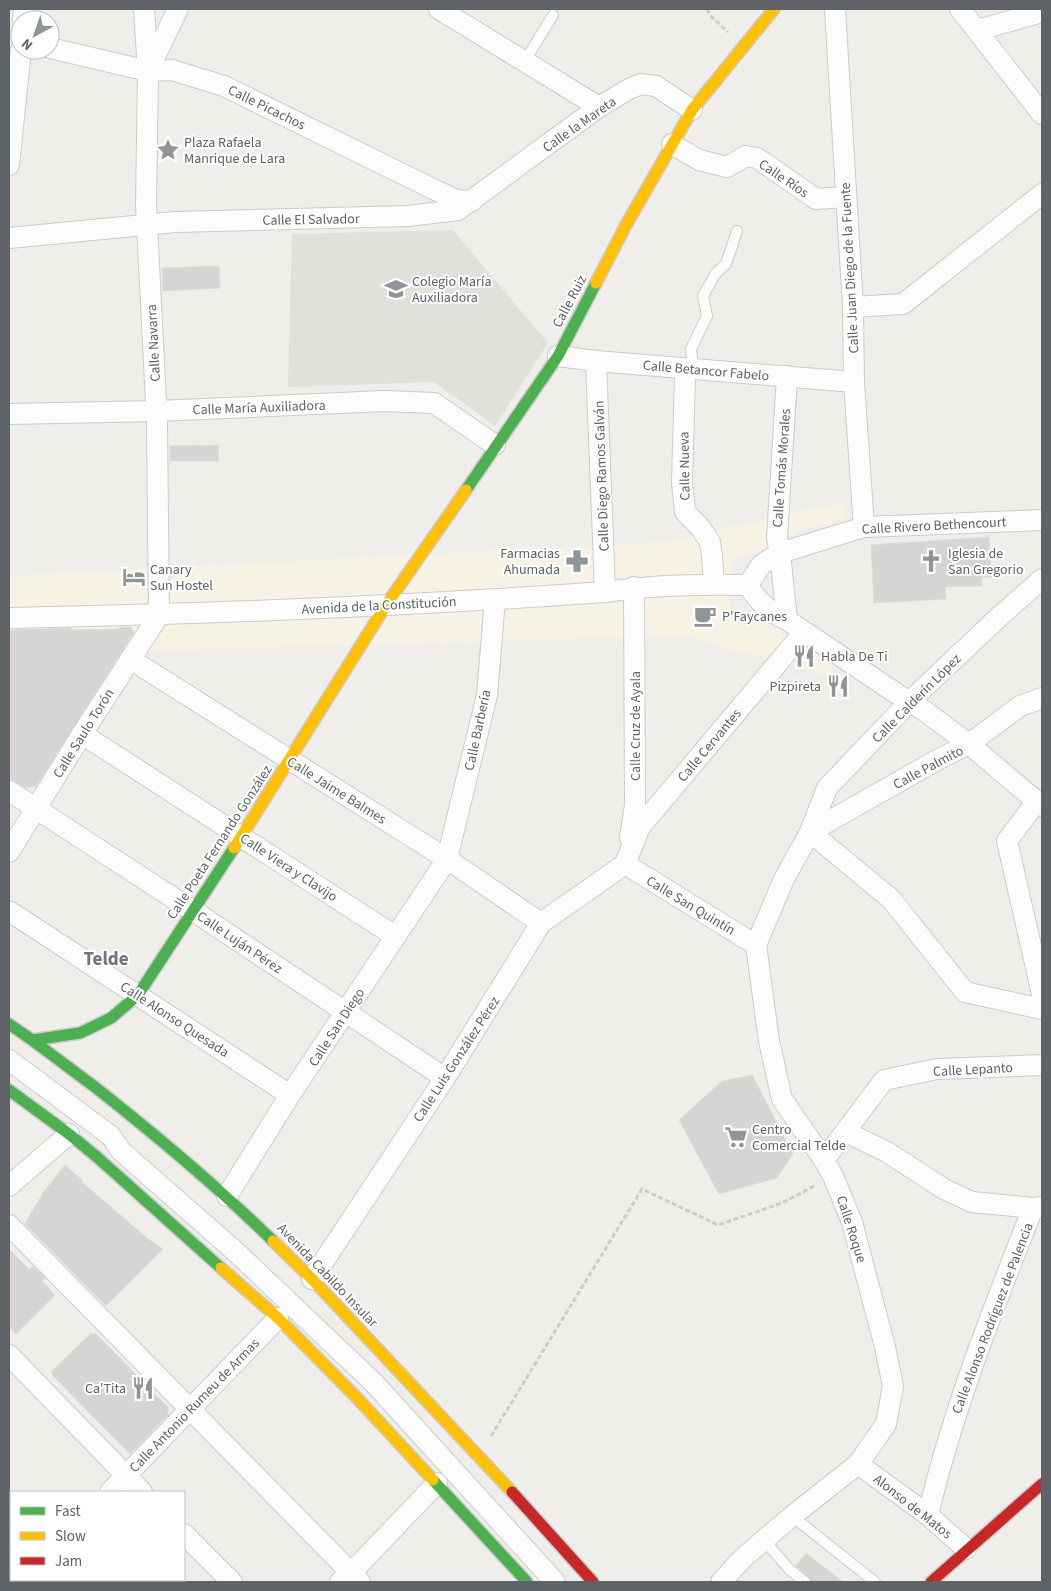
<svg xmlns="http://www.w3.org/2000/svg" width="1051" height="1591" viewBox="0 0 1051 1591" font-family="'Source Sans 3',sans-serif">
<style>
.commercial{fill:#f7f3e4}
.education{fill:#e2e0da}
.building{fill:#d6d5d3;stroke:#deddd9}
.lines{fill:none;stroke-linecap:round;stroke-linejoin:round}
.lane-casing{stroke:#cbcccc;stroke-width:12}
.street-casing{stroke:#cbcccc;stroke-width:22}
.fast-casing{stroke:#cacacb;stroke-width:14}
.slow-casing{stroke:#cacacb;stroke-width:14}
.jam-casing{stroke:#cacacb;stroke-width:14}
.path{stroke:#cacfcc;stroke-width:3;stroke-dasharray:5 2.5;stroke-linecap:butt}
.lane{stroke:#fdfcfc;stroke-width:10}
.street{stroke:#fdfcfc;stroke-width:20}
.fast{stroke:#4caf50;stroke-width:11}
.slow{stroke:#ffc107;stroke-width:11}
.jam{stroke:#c62828;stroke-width:11}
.labels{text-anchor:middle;stroke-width:4;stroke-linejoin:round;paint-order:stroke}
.street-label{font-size:14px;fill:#5f6368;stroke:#fff}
.poi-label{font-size:14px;fill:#5f6368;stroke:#fff;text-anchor:start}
.district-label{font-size:19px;font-weight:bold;fill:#70757a;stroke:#fff}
</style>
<rect width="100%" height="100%" fill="#efeeea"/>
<polygon class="commercial" points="843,502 846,518 786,535 763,551 731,559 729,607 747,615 834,665 827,676 685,636 9,654 9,576 664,542"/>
<polygon class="education" points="453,230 548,343 495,426 434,382 288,387 292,234"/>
<g class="building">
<polygon points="219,266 220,288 163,291 162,268"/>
<polygon points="218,445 219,461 170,461 170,446"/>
<polygon points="989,537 992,577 981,577 982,586 945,587 946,599 874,603 871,545"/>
<polygon points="120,627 131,627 134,632 36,786 26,788 15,781 9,779 9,630 71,628 71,630 119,629"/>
<polygon points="752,1075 793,1154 777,1178 719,1194 679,1120 722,1081"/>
<polygon points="65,1165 83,1181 82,1182 147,1238 163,1249 106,1306 25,1224 43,1193"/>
<polygon points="9,1249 29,1269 33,1266 45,1278 42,1281 55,1295 16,1334 9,1326"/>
<polygon points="91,1333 93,1334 95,1333 168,1407 168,1415 130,1454 52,1375 53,1374 51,1372"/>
<polygon points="806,1553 843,1582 812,1582 809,1577 796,1566"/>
</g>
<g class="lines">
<defs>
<g id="lane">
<polyline points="525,61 553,15"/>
<polyline points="688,369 692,359 691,349 707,316 703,296 716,273 726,264 737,231"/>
<polyline points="792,1516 875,1582"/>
<polyline points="764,1540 789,1569 805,1582"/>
</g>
<g id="street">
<polyline points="439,9 599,107"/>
<polyline points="835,9 853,307 854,382 864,527"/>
<polyline points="960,9 1042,114"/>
<polyline points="23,20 24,9"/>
<polyline points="978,30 1042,12"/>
<polyline points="50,48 148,71 172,70 224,86 433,189 457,200 472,201"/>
<polyline points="148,71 178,9"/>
<polyline points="672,144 699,160 727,167 746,156 757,158 816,199 845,197"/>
<polyline points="9,165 21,50"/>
<polyline points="9,238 175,222 408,216 458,210 599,107 629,89 641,84 656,86 692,110"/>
<polyline points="853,307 903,304 1042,194"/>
<polyline points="558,356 596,361 854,382"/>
<polyline points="596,361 605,592"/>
<polyline points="688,369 685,376 682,483 685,512 700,527 710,542 712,555 714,584"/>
<polyline points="787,376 777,538 780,553 787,620"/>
<polyline points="9,414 157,411 384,401 434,403 495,445"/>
<path d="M1042,520l-178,7 -84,26 -19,12 -13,20c10,17 21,26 39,35l122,82 13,7 47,35 73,62"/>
<path d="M9,618c199,-4 398,-12 596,-26 47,-7 95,-8 143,-7"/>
<polyline points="130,659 447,859 541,923"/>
<polyline points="82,734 395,936"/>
<polyline points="9,791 204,918 445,1078"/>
<polyline points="1037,801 1007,841 1042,994"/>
<polyline points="810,832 891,899 965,992 1042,1009"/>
<polyline points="810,832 937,760 969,744 1020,706 1042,698"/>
<polyline points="630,838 635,805 634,587"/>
<polyline points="9,852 82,734 159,615 157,422 146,205 148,71 144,9"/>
<polyline points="625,864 640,827 804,632"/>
<polyline points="625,864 756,945"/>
<polyline points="9,911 290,1095"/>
<polyline points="9,1060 111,1136 121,1151 236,1252 374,1383 555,1582"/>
<polyline points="846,1132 887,1152 944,1189 972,1202 1033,1208 1042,1207"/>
<polyline points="824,1160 884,1080 937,1069 1042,1065"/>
<polyline points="9,1186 69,1134"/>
<polyline points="227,1196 290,1095 447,859 487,695 495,599"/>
<polyline points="9,1225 360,1582"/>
<polyline points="312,1279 445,1078 541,923 625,864"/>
<polyline points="9,1355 142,1492"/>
<polyline points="858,1464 928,1515 966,1549"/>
<polyline points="110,1492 278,1318"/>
<path d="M928,1515c25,-106 65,-206 105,-307"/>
<polyline points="184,1534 232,1582"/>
<polyline points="112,1580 114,1582"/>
<polyline points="17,1582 21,1580"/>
<polyline points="340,1582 351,1573 437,1483"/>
<polyline points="721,1582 743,1558 792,1516 858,1464 886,1424 893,1386 885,1347 852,1222 833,1176 824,1160 782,1099 769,1041 756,945 784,879 810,832 827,788 909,702 1000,616 1042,579"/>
</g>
<g id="fast">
<polyline points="466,490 558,356 596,283"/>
<path d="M9,1024c30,20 57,42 86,63 62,49 122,99 178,154"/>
<polyline points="33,1040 80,1033 111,1018 138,995 234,848"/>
<polyline points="9,1090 69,1134 97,1157 221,1268"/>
<polyline points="433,1480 527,1582"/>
</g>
<g id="slow">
<polyline points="596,283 626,225 692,110 774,9"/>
<polyline points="234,848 386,605 466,490"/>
<polyline points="273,1241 312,1279 512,1492"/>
<polyline points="221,1268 278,1318 358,1399 433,1480"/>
</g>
<g id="jam">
<polyline points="512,1492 593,1582"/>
<polyline points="931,1582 1042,1484"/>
</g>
</defs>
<use href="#lane" class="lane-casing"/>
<use href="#street" class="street-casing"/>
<use href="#fast" class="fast-casing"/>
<use href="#slow" class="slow-casing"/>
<use href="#jam" class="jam-casing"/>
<g class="path">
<polyline points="707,9 710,15 728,32"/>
<polyline points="491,1436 642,1189 718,1225 782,1203 816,1185"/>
</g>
<use href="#lane" class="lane"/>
<use href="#street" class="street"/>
<use href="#fast" class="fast"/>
<use href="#slow" class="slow"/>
<use href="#jam" class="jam"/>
</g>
<defs>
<symbol id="sight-bare" viewBox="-9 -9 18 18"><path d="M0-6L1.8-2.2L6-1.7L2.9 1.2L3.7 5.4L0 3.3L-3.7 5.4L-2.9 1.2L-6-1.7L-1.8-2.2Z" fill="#919496" stroke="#fff" stroke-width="2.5" paint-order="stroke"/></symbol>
<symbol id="school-bare" viewBox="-9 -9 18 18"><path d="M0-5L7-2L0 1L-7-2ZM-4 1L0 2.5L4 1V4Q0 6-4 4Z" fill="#919496" stroke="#fff" stroke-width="2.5" paint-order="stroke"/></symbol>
<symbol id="pharmacy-bare" viewBox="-9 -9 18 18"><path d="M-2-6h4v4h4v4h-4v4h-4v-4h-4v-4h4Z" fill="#919496" stroke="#fff" stroke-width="2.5" paint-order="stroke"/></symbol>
<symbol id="church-bare" viewBox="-9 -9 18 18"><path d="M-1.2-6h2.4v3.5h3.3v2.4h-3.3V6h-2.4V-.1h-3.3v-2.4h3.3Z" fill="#919496" stroke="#fff" stroke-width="2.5" paint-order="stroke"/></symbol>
<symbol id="hotel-bare" viewBox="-9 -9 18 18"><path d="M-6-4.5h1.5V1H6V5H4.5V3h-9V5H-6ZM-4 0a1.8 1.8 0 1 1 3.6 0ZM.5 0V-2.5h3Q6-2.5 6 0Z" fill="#919496" stroke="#fff" stroke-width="2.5" paint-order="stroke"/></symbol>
<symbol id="cafe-bare" viewBox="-9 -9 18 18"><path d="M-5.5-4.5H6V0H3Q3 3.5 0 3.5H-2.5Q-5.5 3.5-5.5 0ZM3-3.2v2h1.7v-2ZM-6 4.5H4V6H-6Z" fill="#919496" stroke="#fff" stroke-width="2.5" paint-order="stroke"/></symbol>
<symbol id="restaurant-bare" viewBox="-9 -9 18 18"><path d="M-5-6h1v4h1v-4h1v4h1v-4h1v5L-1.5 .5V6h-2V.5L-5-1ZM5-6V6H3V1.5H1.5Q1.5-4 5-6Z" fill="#919496" stroke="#fff" stroke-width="2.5" paint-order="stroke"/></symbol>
<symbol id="supermarket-bare" viewBox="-9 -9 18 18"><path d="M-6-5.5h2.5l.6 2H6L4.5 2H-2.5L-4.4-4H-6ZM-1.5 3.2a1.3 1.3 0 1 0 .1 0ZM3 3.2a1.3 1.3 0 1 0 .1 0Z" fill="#919496" stroke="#fff" stroke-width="2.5" paint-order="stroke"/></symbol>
</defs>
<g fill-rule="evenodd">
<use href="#sight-bare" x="152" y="134" width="32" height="32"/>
<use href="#school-bare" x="380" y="273" width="32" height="32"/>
<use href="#pharmacy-bare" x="561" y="545" width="32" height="32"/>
<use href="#church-bare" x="915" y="545" width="32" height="32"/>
<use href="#hotel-bare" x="118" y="561" width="32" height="32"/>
<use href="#cafe-bare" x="689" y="600" width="32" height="32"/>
<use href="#restaurant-bare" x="788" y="640" width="32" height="32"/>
<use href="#restaurant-bare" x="822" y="670" width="32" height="32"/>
<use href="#supermarket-bare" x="720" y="1121" width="32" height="32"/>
<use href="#restaurant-bare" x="127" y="1372" width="32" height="32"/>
</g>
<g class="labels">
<g class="street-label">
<text transform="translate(267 107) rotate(26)" y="5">Calle Picachos</text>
<text transform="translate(579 124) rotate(-35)" y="5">Calle la Mareta</text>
<text transform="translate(784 178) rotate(34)" y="5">Calle Ríos</text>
<text transform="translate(311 219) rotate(-1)" y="5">Calle El Salvador</text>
<text transform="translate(849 268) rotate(-93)" y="5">Calle Juan Diego de la Fuente</text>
<text transform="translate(569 301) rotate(-62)" y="5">Calle Ruiz</text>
<text transform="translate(153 343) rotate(-93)" y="5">Calle Navarra</text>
<text transform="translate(706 370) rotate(5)" y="5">Calle Betancor Fabelo</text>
<text transform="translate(259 407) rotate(-2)" y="5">Calle María Auxiliadora</text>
<text transform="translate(684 466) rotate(-91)" y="5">Calle Nueva</text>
<text transform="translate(781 468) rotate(-86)" y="5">Calle Tomás Morales</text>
<text transform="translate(601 476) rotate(-92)" y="5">Calle Diego Ramos Galván</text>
<text transform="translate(934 525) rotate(-3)" y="5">Calle Rivero Bethencourt</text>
<text transform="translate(379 605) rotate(-3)" y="5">Avenida de la Constitución</text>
<text transform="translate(916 698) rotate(-45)" y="5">Calle Calderín López</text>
<text transform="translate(635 726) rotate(-90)" y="5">Calle Cruz de Ayala</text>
<text transform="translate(477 730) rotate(-78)" y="5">Calle Barbería</text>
<text transform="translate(83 733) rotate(-58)" y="5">Calle Saulo Torón</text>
<text transform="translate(709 745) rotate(-50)" y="5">Calle Cervantes</text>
<text transform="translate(928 767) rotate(-28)" y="5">Calle Palmito</text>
<text transform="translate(337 790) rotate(32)" y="5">Calle Jaime Balmes</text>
<text transform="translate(219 842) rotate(-57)" y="5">Calle Poeta Fernando González</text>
<text transform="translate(289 867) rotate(33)" y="5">Calle Viera y Clavijo</text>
<text transform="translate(691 905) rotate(31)" y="5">Calle San Quintín</text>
<text transform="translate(240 942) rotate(34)" y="5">Calle Luján Pérez</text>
<text transform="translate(175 1019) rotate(33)" y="5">Calle Alonso Quesada</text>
<text transform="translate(336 1027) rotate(-57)" y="5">Calle San Diego</text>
<text transform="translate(456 1059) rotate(-57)" y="5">Calle Luis González Pérez</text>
<text transform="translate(973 1069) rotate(-3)" y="5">Calle Lepanto</text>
<text transform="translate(852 1229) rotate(72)" y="5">Calle Roque</text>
<text transform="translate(328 1275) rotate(46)" y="5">Avenida Cabildo Insular</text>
<text transform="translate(992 1318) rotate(-69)" y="5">Calle Alonso Rodríguez de Palencia</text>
<text transform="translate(194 1405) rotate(-46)" y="5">Calle Antonio Rumeu de Armas</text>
<text transform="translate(913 1506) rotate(38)" y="5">Alonso de Matos</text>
</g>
<g class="poi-label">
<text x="184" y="147">Plaza Rafaela<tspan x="184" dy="16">Manrique de Lara</tspan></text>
<text x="412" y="286">Colegio María<tspan x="412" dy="16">Auxiliadora</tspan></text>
<text x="560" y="558" text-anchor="end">Farmacias<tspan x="560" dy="16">Ahumada</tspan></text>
<text x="948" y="558">Iglesia de<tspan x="948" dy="16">San Gregorio</tspan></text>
<text x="150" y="574">Canary<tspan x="150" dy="16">Sun Hostel</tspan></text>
<text x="722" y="621">P'Faycanes</text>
<text x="821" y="661">Habla De Ti</text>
<text x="821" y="691" text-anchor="end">Pizpireta</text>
<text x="752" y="1134">Centro<tspan x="752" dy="16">Comercial Telde</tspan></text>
<text x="126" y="1393" text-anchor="end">Ca'Tita</text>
</g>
<g class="district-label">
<text x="106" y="965">Telde</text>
</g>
</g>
<rect width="1051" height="1591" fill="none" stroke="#5f6368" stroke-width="20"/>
<rect x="10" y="1491" width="175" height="90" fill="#ffffff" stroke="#bfc1c3"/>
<rect x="20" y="1507" width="25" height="8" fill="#4caf50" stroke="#bfc1c3"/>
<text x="55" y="1516" font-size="15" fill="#5f6368">Fast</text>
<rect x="20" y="1532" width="25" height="8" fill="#ffc107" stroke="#bfc1c3"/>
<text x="55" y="1541" font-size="15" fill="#5f6368">Slow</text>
<rect x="20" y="1557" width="25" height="8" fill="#c62828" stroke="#bfc1c3"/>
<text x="55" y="1566" font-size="15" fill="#5f6368">Jam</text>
<g transform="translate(35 35) rotate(220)"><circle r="24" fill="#ffffff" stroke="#bfc1c3"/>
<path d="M0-4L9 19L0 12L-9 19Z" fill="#919496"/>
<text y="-8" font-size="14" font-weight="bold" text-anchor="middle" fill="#5f6368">N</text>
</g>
</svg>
